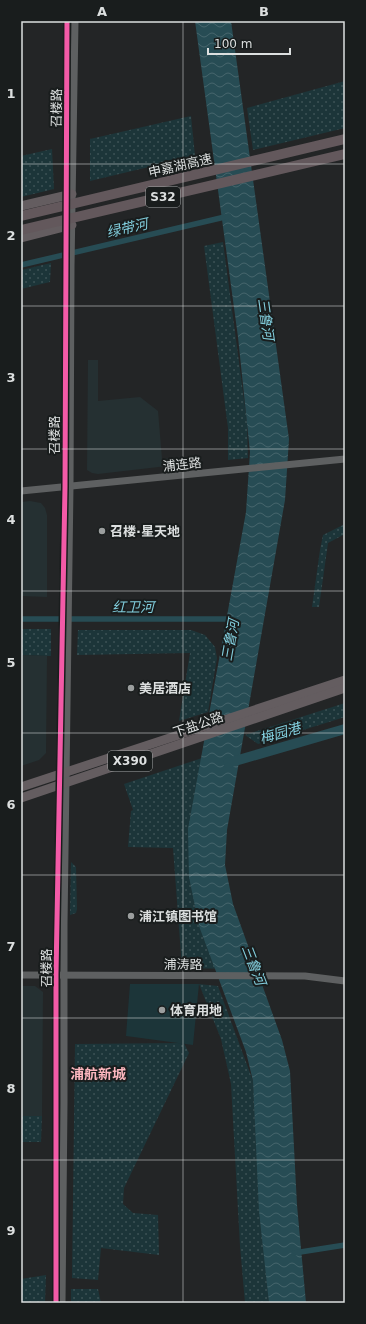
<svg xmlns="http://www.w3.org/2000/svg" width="366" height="1324" viewBox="0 0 366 1324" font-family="'DejaVu Sans','Noto Sans SC',sans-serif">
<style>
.built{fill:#253032}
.grass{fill:url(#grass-dots)}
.pitch{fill:#1c3539}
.water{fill:url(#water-waves)}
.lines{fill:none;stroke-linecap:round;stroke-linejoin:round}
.canal{stroke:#274c54;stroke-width:5.5}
.river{stroke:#274c54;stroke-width:10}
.minor{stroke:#5e6061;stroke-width:7}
.major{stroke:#645d60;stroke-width:9}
.highway{stroke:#63585c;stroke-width:10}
.cycleway-casing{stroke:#191d1d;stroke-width:8}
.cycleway{stroke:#f35aa7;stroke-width:5}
.grid{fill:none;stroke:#dcdfdf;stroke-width:1;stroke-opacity:0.55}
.poi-dot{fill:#9b9e9e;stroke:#191d1d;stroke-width:1.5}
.labels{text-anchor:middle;stroke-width:4;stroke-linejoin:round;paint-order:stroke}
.shield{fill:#191d1d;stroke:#a2a5a5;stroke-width:1}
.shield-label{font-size:12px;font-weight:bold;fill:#dcdfdf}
.street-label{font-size:13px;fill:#dcdfdf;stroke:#191d1d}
.poi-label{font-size:13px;font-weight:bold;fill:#dcdfdf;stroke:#191d1d;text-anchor:start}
.water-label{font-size:14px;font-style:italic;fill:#82cedd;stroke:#191d1d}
.neighbourhood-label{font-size:14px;font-weight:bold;fill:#fbb6be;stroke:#191d1d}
.neatline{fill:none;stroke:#dcdfdf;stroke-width:1.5}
.grid-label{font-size:13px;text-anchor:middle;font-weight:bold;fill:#dcdfdf}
</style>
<defs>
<pattern id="grass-dots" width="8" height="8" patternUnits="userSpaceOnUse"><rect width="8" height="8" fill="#1c3539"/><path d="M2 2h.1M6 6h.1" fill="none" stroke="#3c5255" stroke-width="1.8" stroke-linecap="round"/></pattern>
<pattern id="water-waves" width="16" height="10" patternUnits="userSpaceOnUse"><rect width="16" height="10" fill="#274c54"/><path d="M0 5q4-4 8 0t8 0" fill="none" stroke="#46656c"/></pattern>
</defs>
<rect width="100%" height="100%" fill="#232526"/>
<g class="built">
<polygon points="88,360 98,360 98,401 140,397 158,411 162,459 175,458 176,465 98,474 92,473 87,470"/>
<polygon points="30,501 41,503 45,508 47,515 47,597 21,596 21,502"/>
<polygon points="21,655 47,656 46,753 39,760 21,766"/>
<polygon points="21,986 35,986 43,992 42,1116 21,1116"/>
</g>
<g class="grass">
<polygon points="345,81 345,128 253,150 247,108"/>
<polygon points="191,116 195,156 90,181 90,139"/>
<polygon points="52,149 54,189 21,197 21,156"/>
<polygon points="223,242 247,422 248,458 228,460 228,428 204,246"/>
<polygon points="51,263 50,282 21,289 21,270"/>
<polygon points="345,524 345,534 328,543 319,607 312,607 320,550 323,535"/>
<polygon points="21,629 51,629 51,656 21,655"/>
<polygon points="78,630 191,630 205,635 215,647 217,658 208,712 179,721 190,653 77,655"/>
<polygon points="345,703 345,717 258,744 245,735"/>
<polygon points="202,758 237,969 182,968 173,848 128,847 131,811 133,810 124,784"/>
<polygon points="71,862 76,867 77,909 76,913 70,915"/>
<polygon points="199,984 218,986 253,1081 269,1303 245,1303 240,1246 231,1084 221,1039"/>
<polygon points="184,1043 189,1053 124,1188 123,1204 133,1213 158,1215 159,1255 101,1248 98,1280 72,1278 75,1044"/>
<polygon points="21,1116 42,1116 41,1142 21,1142"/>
<polygon points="46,1275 45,1303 21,1303 21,1279"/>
<polygon points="71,1289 98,1289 101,1303 71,1303"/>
</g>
<polygon class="pitch" points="130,984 199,984 193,1045 126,1036"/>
<polygon class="water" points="195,21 231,21 289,439 285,500 227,830 225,865 233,904 282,1040 290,1071 297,1205 306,1303 269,1303 259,1211 253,1081 246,1052 199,926 189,877 188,829 246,512 250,452 238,337"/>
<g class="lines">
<g class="canal">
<polyline points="21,265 229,216"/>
<polyline points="21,619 235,619"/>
<polyline points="294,1253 345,1245"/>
</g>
<polyline class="river" points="228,763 345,729"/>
<g class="minor">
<polyline points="21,491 345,459"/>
<polyline points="21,975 305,976 345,981"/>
<polyline points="56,1303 56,975 65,487 67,21"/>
<polyline points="62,1303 64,1103 64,924 70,486 71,266 75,21"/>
</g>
<g class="major">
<polyline points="21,206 72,194"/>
<polyline points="21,238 72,225"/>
<polyline points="21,787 345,680"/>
<polyline points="21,798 345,688"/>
</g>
<g class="highway">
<polyline points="21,216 345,139"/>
<polyline points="21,230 345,154"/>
</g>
<defs>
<polyline id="cycleway" points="56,1303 56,975 65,487 67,21"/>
</defs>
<use href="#cycleway" class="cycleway-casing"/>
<use href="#cycleway" class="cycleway"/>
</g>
<path class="grid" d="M183,21v1282M21,164h324M21,306h324M21,449h324M21,591h324M21,733h324M21,875h324M21,1018h324M21,1160h324"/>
<g class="poi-dot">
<circle cx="102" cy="531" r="4"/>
<circle cx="131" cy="688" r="4"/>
<circle cx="131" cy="916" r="4"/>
<circle cx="162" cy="1010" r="4"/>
</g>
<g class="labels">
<g class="shield">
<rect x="146" y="187" width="34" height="20" rx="3"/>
<rect x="108" y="751" width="44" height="20" rx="3"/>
</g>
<g class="shield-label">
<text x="163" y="201">S32</text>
<text x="130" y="765">X390</text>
</g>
<g class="street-label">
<text transform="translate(56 108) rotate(-89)" y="5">召楼路</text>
<text transform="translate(180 165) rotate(-13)" y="5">申嘉湖高速</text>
<text transform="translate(54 435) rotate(-90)" y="5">召楼路</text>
<text transform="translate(182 464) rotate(-6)" y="5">浦连路</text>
<text transform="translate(198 724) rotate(-19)" y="5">下盐公路</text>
<text x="183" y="969">浦涛路</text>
<text transform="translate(46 968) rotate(-90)" y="5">召楼路</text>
</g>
<g class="poi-label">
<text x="110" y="536">召楼·星天地</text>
<text x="139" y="693">美居酒店</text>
<text x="139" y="921">浦江镇图书馆</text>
<text x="170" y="1015">体育用地</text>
</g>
<g class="water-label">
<text transform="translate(127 228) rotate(-13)" y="5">绿带河</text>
<text transform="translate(266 319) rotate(82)" y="5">三鲁河</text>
<text x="133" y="612">红卫河</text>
<text transform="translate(230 640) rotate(-80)" y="5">三鲁河</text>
<text transform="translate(280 733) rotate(-16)" y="5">梅园港</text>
<text transform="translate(254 965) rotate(69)" y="5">三鲁河</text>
</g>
<g class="neighbourhood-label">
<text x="98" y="1079">浦航新城</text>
</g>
</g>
<rect width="366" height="1324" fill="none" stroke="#191d1d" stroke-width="44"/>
<path d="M208 48v6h82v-6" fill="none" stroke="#dcdfdf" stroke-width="2"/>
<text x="214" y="48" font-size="12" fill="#dcdfdf" stroke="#191d1d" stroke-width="3" paint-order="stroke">100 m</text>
<rect x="22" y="22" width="322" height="1280" class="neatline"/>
<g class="grid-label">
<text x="102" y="16">A</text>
<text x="264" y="16">B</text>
<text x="11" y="98">1</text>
<text x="11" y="240">2</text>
<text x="11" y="382">3</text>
<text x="11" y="524">4</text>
<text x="11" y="667">5</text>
<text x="11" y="809">6</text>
<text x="11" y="951">7</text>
<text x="11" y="1093">8</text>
<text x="11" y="1235">9</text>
</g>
</svg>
